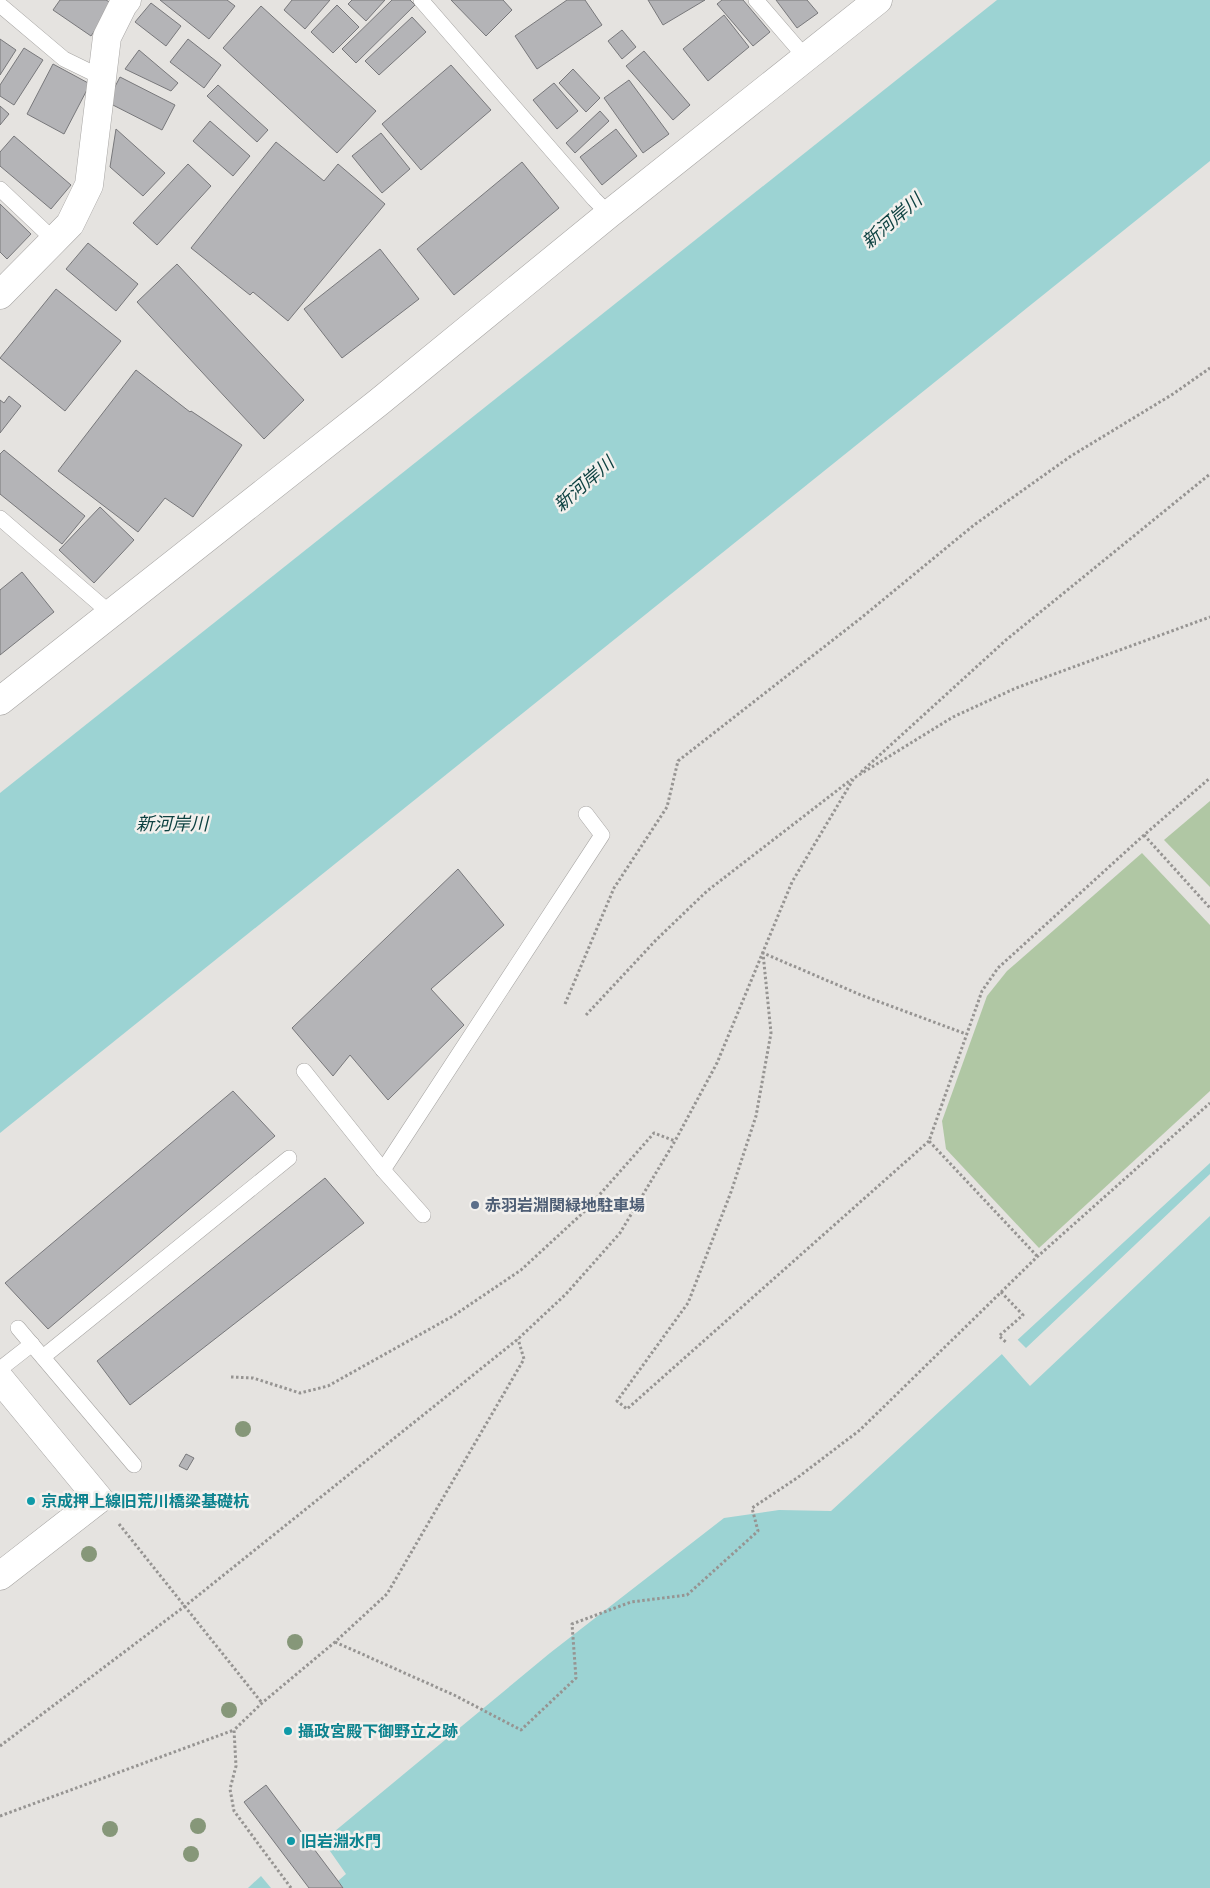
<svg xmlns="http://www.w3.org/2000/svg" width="1210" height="1888" viewBox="0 0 1210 1888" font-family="Barlow,'Noto Sans JP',sans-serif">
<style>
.green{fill:#b0c7a4}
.water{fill:#9cd3d3}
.pier{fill:#e5e3e0}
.building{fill:#b4b4b7;stroke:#78787b}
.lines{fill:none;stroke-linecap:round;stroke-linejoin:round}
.lane-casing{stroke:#a7a5a3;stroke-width:16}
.street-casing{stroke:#a7a5a3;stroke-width:29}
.secondary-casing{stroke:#a7a5a3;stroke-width:29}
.path{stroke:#969492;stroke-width:3;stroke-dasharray:2.5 2.5;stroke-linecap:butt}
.lane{stroke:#fff;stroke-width:15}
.street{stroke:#fff;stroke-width:28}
.secondary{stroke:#fff;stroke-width:28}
.tree{fill:#869779}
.service-dot{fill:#5c6f8a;stroke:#f2f0ed;stroke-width:2}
.culture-dot{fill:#0f9aa8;stroke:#f2f0ed;stroke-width:2}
.labels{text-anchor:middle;stroke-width:5;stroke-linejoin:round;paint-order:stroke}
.service-label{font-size:16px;font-weight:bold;fill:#4e5e75;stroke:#f2f0ed;text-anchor:start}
.culture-label{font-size:16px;font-weight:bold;fill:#0d838f;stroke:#f2f0ed;text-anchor:start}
.water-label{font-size:18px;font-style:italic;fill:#0d4141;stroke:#f2f0ed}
</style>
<rect width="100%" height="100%" fill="#e5e3e0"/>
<g class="green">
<polygon points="1210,801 1210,887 1164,840"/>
<polygon points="1142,853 1210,925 1210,1091 1039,1248 946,1149 942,1121 987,996 1007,971"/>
</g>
<g class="water">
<polygon points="997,0 1210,0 1210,161 0,1133 0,793"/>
<polygon points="1210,1163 1210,1888 343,1888 338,1881 346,1874 323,1841 550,1653 724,1518 779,1510 831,1511"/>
<polygon points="261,1876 271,1888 248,1888"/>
</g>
<polygon class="pier" points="1210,1174 1210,1216 1030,1386 1000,1352 1016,1338 1026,1348"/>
<g class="building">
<polygon points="60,0 106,0 113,4 91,36 53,10"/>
<polygon points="160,0 227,0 235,6 209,39"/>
<polygon points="292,0 330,0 305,29 284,10"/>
<polygon points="352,0 385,0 366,21 348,4"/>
<polygon points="392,0 410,0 415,5 356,63 342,49"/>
<polygon points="451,0 503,0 512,10 486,36"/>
<polygon points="567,0 585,0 602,25 537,69 515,36"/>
<polygon points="648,0 705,0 663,25"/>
<polygon points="722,0 743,0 770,32 753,46 717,4"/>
<polygon points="776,0 807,0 818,13 797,28"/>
<polygon points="151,3 181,26 166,46 135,22"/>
<polygon points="337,5 359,27 333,53 311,32"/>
<polygon points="261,6 376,111 337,153 223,48"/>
<polygon points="724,15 749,47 708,81 683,49"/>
<polygon points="412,17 426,32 379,75 365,61"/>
<polygon points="622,30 636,47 622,59 608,41"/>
<polygon points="0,39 16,50 0,75"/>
<polygon points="188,39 221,65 204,88 170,62"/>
<polygon points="24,48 43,60 14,105 0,96 0,85"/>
<polygon points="139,50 178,83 171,91 125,69"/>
<polygon points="644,51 690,105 673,120 626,66"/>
<polygon points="53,64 90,84 64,134 27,114"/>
<polygon points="451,65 491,110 421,170 382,124"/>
<polygon points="573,69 600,98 586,112 559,83"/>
<polygon points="120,77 175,105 162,130 107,102"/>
<polygon points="629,80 669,134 643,153 604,98"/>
<polygon points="554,83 578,111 557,129 533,100"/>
<polygon points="218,85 268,130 257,142 207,96"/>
<polygon points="0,106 9,114 0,125"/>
<polygon points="600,111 609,121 575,153 566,143"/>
<polygon points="210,121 250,156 233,176 193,141"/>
<polygon points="116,129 165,173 143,196 110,167"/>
<polygon points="616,129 637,156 602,185 580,157"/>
<polygon points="381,133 410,169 382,193 352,156"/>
<polygon points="14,136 71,185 51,209 0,166 0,152"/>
<polygon points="276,142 324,181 338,164 385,204 288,321 253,292 250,295 191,248"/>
<polygon points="522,162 559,208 454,295 417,249"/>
<polygon points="188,164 211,186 157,245 133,223"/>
<polygon points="0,204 31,234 7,259 0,252"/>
<polygon points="88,243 138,284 116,311 66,269"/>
<polygon points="380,249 419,299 342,358 304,309"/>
<polygon points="177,264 304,400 264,439 137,302"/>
<polygon points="56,289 121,341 65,411 0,358"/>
<polygon points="136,370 190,412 191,411 242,445 193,517 165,498 138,532 58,471"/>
<polygon points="9,396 21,406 0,433 0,400 4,403"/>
<polygon points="4,450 85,516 62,544 0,494 0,454"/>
<polygon points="100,507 134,540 94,583 59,550"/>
<polygon points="22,572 54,612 0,655 0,590"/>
<polygon points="458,869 504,925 431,989 464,1025 388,1100 350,1055 333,1076 292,1028"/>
<polygon points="233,1091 275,1136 48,1329 5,1283"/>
<polygon points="325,1178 364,1223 130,1405 97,1361"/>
<polygon points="186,1454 194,1458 187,1470 179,1466"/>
<polygon points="266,1785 338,1881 343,1888 309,1888 244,1802"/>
</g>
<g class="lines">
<defs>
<g id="lane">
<polyline points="421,0 594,199 609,214"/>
<polyline points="756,0 806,58"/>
<polyline points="0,5 64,59 103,78"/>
<polyline points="0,189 54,240"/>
<polyline points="0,518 110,613"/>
<polyline points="304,1071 383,1170 423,1215"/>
<polyline points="383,1170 602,835 586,814"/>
<polyline points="18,1328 134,1465"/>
<polyline points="43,1357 289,1158"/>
<polyline points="0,1369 32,1344"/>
</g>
<g id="street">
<polyline points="0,295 70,224 89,185 107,37 123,5 127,0"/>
<polyline points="0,1379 99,1499 0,1576"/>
</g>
<polyline id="secondary" points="0,701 379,402 609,214 878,0"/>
</defs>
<use href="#lane" class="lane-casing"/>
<use href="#street" class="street-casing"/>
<use href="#secondary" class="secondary-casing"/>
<g class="path">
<polyline points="861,772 1006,640 1210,474"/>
<polyline points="1144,835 1210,908"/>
<polyline points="565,1004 614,888 667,807 678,761 861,618 974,525 1071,456 1173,394 1210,368"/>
<polyline points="586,1015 656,940 707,891 852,779"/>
<polyline points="929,1141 627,1409 617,1401 688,1303 731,1192 756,1116 771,1033 763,953 861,995 966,1034"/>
<polyline points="1037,1256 929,1141 982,991 998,968 1144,835 1210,778"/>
<polyline points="1001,1292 1023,1315 999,1336 1007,1343"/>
<polyline points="231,1377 253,1378 300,1393 328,1386 453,1316 521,1270 586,1210 654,1133 675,1141"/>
<polyline points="119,1524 262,1703"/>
<polyline points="335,1642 454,1695 521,1730 576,1678 572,1624 631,1602 687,1595 758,1531 752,1508 797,1478 860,1430 1037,1257 1210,1103"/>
<polyline points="0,1746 185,1606 518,1339 566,1294 620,1233 675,1141 717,1063 792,882 854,778 953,717 1016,688 1210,617"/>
<polyline points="0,1816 234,1730"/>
<polyline points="291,1888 234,1811 230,1789 236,1766 234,1730 262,1703 335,1642 387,1594 524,1359 518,1339"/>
</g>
<use href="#lane" class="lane"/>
<use href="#street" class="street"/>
<use href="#secondary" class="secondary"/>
</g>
<g class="tree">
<circle cx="243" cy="1429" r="8"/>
<circle cx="89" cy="1554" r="8"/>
<circle cx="295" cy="1642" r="8"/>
<circle cx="229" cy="1710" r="8"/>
<circle cx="198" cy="1826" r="8"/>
<circle cx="110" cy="1829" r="8"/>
<circle cx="191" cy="1854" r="8"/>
</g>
<circle class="service-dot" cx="475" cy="1205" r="5"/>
<g class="culture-dot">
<circle cx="31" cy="1501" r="5"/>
<circle cx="288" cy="1731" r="5"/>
<circle cx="291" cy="1841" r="5"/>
</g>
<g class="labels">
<g class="service-label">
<text x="485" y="1211">赤羽岩淵関緑地駐車場</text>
</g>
<g class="culture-label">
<text x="41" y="1507">京成押上線旧荒川橋梁基礎杭</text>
<text x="298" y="1737">攝政宮殿下御野立之跡</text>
<text x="301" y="1847">旧岩淵水門</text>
</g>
<g class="water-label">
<text transform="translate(892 221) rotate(-41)" y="6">新河岸川</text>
<text transform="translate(584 484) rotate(-41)" y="6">新河岸川</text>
<text x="172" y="830">新河岸川</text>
</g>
</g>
</svg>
